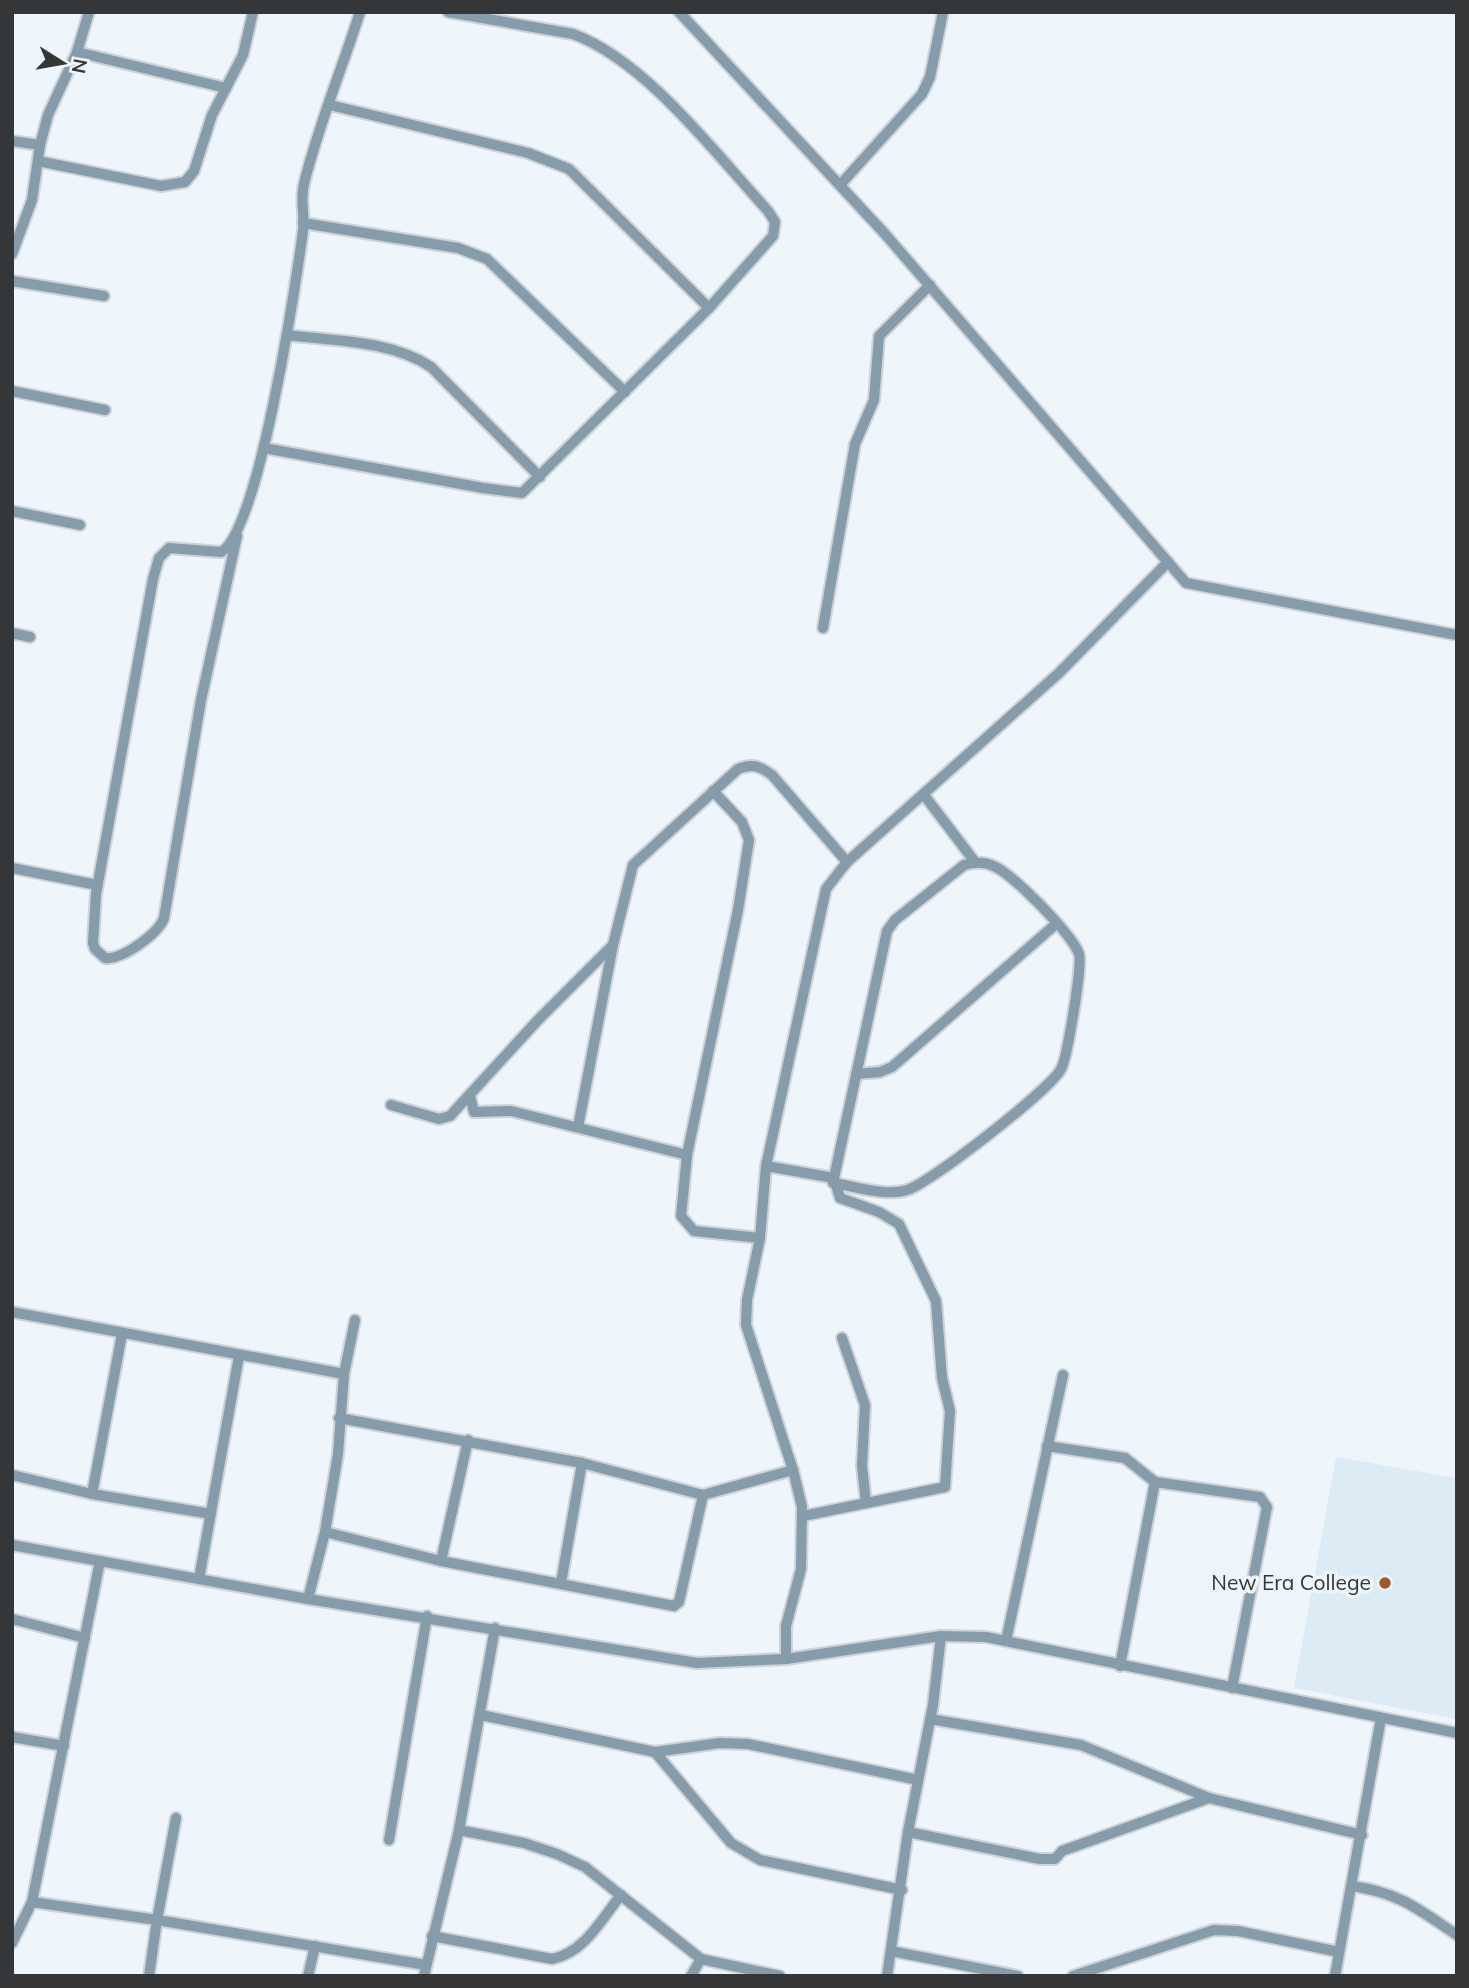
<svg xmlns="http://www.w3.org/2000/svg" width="1469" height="1988" viewBox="0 0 1469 1988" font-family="Mulish,sans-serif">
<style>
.built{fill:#ddebf5}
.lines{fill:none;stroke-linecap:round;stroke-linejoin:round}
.minor-casing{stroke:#cdd3d8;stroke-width:14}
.minor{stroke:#869caa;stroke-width:10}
.poi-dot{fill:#9e5b29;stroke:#eef6fb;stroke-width:2.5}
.labels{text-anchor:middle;stroke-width:7;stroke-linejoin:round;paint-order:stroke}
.poi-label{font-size:21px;fill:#343638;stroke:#eef6fb;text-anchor:end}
</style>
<rect width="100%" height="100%" fill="#eef6fb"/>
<polygon class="built" points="1336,1457 1457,1478 1457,1719 1294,1688"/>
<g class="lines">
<defs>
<g id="minor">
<polyline points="679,12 885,234 1186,583 1457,635"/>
<polyline points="77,52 226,88"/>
<polyline points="330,105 528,153 569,169 709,308"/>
<polyline points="12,141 40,145"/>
<polyline points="38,161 161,186 185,182 194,171 212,115 243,55 253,12"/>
<polyline points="840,185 922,94 930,77 943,12"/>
<polyline points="303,223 458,248 487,259 625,392"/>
<polyline points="12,254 32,200 40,145 48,115 77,52 89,12"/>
<polyline points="12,281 104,296"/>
<path d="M287,335c47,6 103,5 144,32l109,110"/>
<polyline points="12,391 105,410"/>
<path d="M264,448l219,40 39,5 187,-185 64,-72 2,-14 -7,-11c-53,-58 -122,-150 -195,-177l-125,-22"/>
<polyline points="12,511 80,525"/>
<path d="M237,536l-36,164 -37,218c-6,16 -42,42 -59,40l-10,-9 -2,-6 3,-49 57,-315 6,-21 10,-10 52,4c38,-20 75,-270 82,-321 2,-16 -3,-31 1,-47 14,-58 38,-115 56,-172"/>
<polyline points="823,628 855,444 874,400 879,336 930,285"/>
<polyline points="12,633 30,637"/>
<polyline points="713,791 742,822 749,840 738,910 687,1155 681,1216 694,1231 760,1238"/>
<polyline points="924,795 975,862"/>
<polyline points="12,868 97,885"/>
<polyline points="856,1074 880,1072 892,1067 1056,924"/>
<polyline points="470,1096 474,1112 511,1111 687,1155"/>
<polyline points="391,1105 439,1119 450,1116 538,1020 613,945"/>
<path d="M578,1127l35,-182 20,-80 105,-96c14,-6 22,-3 34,6l75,87"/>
<polyline points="766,1166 834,1178 840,1198 879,1212 899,1224 936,1301 942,1378 950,1411 945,1487 803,1516"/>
<path d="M833,1183c21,3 53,14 74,7 22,-6 144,-101 154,-121 6,-10 22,-106 18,-115 -6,-17 -41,-52 -55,-65 -19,-17 -33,-32 -60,-24l-69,55 -8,11 -53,247"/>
<polyline points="12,1312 344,1374"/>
<polyline points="842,1338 865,1405 862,1466 866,1503"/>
<polyline points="339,1418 582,1463 703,1495 793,1470"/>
<polyline points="1047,1446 1125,1458 1155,1482 1260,1497 1267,1507 1232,1688"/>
<polyline points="12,1475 92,1494 211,1514"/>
<polyline points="92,1494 122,1334"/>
<polyline points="325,1532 441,1561 674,1606 679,1602 703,1495"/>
<polyline points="12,1545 308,1599 697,1663 786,1659 941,1636 986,1637 1457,1733"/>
<polyline points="441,1561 468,1440"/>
<polyline points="199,1579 239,1356"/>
<polyline points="561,1583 582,1463"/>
<polyline points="308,1599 325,1532 338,1454 344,1374 355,1320"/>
<polyline points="12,1619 85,1638"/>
<polyline points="1006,1641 1063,1375"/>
<polyline points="786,1659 786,1626 801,1569 802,1507 793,1470 746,1325 747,1300 760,1238 766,1166 826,889 847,862 1059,673 1168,562"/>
<polyline points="1120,1666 1155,1482"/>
<polyline points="481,1715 655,1752 720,1743 748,1744 918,1780"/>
<polyline points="930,1719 1081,1745 1209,1798 1362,1835"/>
<polyline points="12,1737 64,1746"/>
<polyline points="655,1752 731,1843 760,1860 902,1890"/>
<polyline points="176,1818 157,1920 426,1965"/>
<polyline points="459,1830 524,1843 557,1854 585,1867 701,1959 780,1976"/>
<polyline points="908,1832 1040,1859 1055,1859 1062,1851 1209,1798"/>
<polyline points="389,1840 427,1616"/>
<path d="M1352,1886c48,7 66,23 105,49"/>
<polyline points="32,1902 157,1920 149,1976"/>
<path d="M432,1936l120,23c32,-6 49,-39 69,-64"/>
<polyline points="12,1943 32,1902 100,1561"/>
<polyline points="891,1951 1018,1976"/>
<polyline points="308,1976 315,1946"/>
<polyline points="424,1976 459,1830 495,1628"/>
<polyline points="691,1976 701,1959"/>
<polyline points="887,1976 908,1832 933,1705 941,1636"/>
<polyline points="1073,1976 1214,1930 1238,1931 1339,1952"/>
<polyline points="1335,1976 1381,1718"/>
</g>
</defs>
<use href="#minor" class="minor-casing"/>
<use href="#minor" class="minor"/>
</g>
<circle class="poi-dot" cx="1385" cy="1583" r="7"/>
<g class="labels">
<g class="poi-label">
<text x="1371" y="1590">New Era College</text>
</g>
</g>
<rect width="1469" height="1988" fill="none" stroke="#343638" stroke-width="28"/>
<g transform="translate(63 63) rotate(101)" stroke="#eef6fb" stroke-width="5" paint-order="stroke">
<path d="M0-5L12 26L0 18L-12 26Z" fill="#343638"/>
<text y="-10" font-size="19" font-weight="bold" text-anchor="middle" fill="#343638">N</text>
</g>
</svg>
